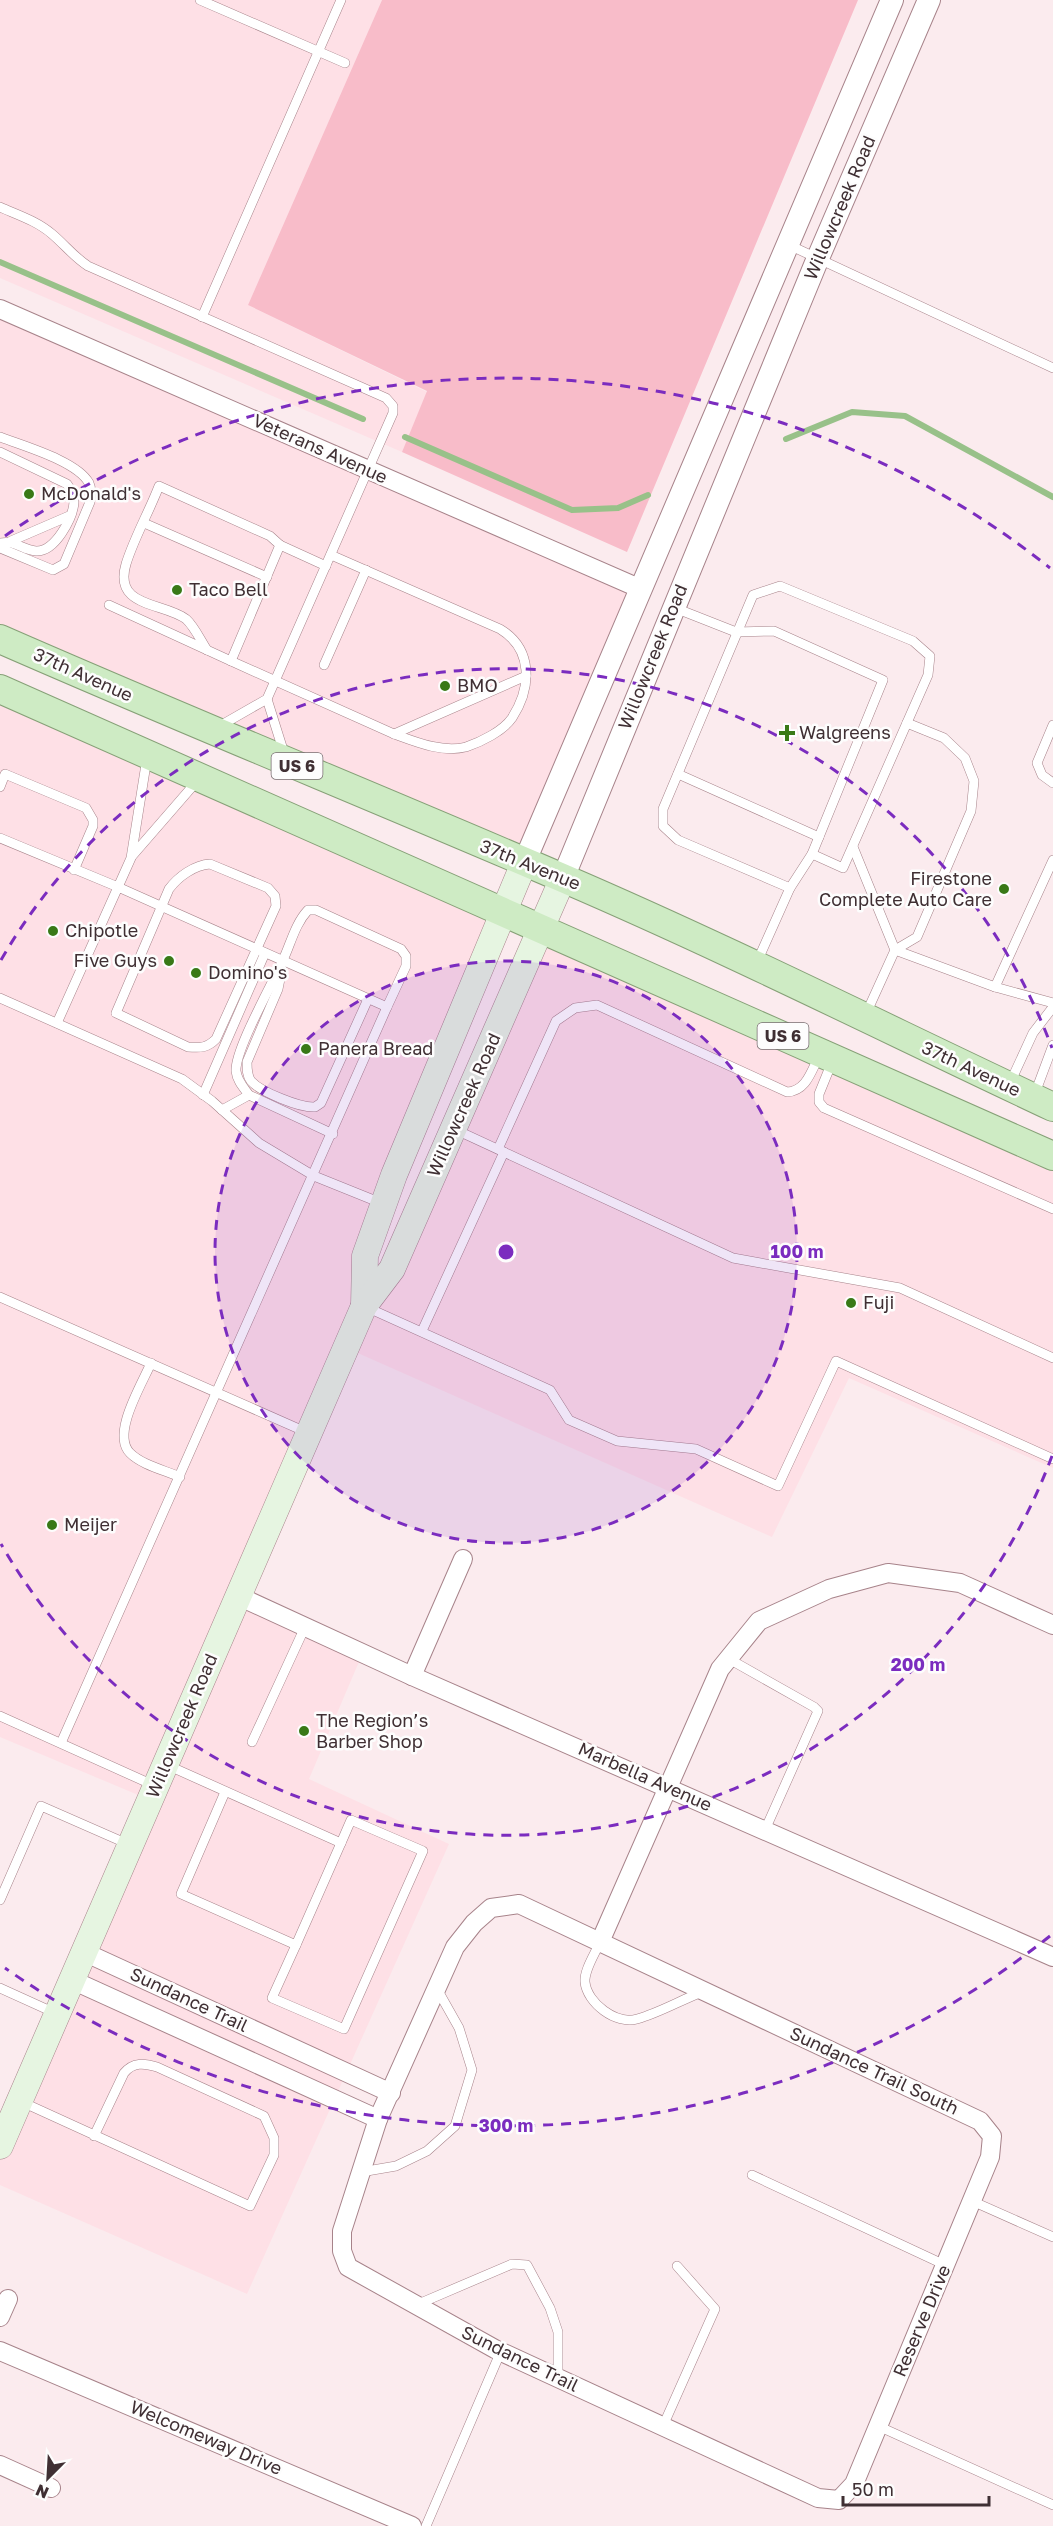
<svg xmlns="http://www.w3.org/2000/svg" width="1053" height="2526" viewBox="0 0 1053 2526" font-family="'Golos Text',sans-serif">
<style>
.built{fill:#fee0e6}
.green{fill:#f8bcc9}
.lines{fill:none;stroke-linecap:round;stroke-linejoin:round}
.stream{stroke:#98c189;stroke-width:6}
.service-casing{stroke:#a7838a;stroke-width:10}
.minor-casing{stroke:#a7838a;stroke-width:20}
.tertiary-casing{stroke:#a7838a;stroke-width:24}
.secondary-casing{stroke:#a7838a;stroke-width:27}
.primary-casing{stroke:#86a077;stroke-width:30}
.service{stroke:#fff;stroke-width:9}
.minor{stroke:#fff;stroke-width:18}
.tertiary{stroke:#fff;stroke-width:22}
.secondary{stroke:#e6f5e1;stroke-width:26}
.primary{stroke:#ceebc4;stroke-width:28}
.ring{fill:none;stroke:#7b2cbf;stroke-width:3;stroke-dasharray:10 8}
.poi-dot{fill:#397917;stroke:#fdfdfd;stroke-width:2}
.labels{text-anchor:middle;stroke-width:5;stroke-linejoin:round;paint-order:stroke}
.shield{fill:#fdfdfd;stroke:#786d70;stroke-width:1.5}
.shield-label{font-size:16px;font-weight:bold;fill:#3f2f33}
.street-label{font-size:18px;fill:#3f2f33;stroke:#fdfdfd}
.poi-label{font-size:18px;fill:#3f2f33;stroke:#fdfdfd;text-anchor:start}
.centre{fill:#7b2cbf;stroke:#fdfdfd;stroke-width:3}
.ring-label{font-size:18px;text-anchor:middle;font-weight:bold;fill:#7b2cbf;stroke:#fdfdfd;stroke-width:5;stroke-linejoin:round;paint-order:stroke}
</style>
<rect width="100%" height="100%" fill="#fbebee"/>
<g class="built">
<polygon points="0,0 382,0 248,305 427,392 402,452 0,278"/>
<polygon points="0,317 629,593 518,850 0,629"/>
<polygon points="0,700 492,918 353,1302 143,1797 0,1737"/>
<polygon points="544,937 1053,1165 1053,1468 849,1378 772,1537 351,1350"/>
<polygon points="240,1604 361,1657 309,1779 449,1844 247,2294 0,2185 0,2157"/>
</g>
<polygon class="green" points="382,0 858,0 627,552 402,452 427,391 248,305"/>
<g class="lines">
<g class="stream">
<polyline points="0,262 363,419"/>
<polyline points="405,437 572,510 618,508 648,495"/>
<polyline points="786,439 852,412 905,416 1053,497"/>
</g>
<defs>
<g id="service">
<polyline points="200,0 345,63"/>
<path d="M0,207c18,8 37,14 52,27 13,11 22,23 36,32l298,132 7,8v7l-126,286 -49,28"/>
<polyline points="789,245 1053,368"/>
<polyline points="202,317 341,0"/>
<path d="M0,437c23,9 77,24 89,46 3,6 2,13 1,19l-26,62 -11,6 -53,-22"/>
<path d="M0,452l67,32c4,6 7,10 7,18 -1,16 -19,50 -38,49 -14,-1 -20,-11 -36,-8"/>
<polyline points="144,523 267,577"/>
<polyline points="11,541 69,516"/>
<path d="M326,566l-46,-21 -49,116 163,73c22,8 48,19 72,13 15,-5 37,-16 46,-29 20,-31 21,-69 -12,-89l-169,-74"/>
<polyline points="109,605 231,661"/>
<polyline points="675,608 736,632 774,631 883,680 812,854 790,888 757,962"/>
<path d="M207,650c-6,-9 -13,-24 -21,-31 -23,-17 -73,-11 -60,-55 8,-26 23,-52 33,-78l111,50 10,9"/>
<polyline points="324,665 366,570"/>
<polyline points="267,699 284,753"/>
<polyline points="1053,725 1037,763 1042,775 1053,783"/>
<polyline points="394,734 526,676"/>
<polyline points="678,774 819,837"/>
<polyline points="0,787 5,774 86,808 93,820 93,826 74,870"/>
<polyline points="0,838 118,887 131,858 147,758"/>
<polyline points="853,847 895,950 865,1016"/>
<polyline points="132,856 198,780"/>
<path d="M210,864l58,24 7,8 1,10 -60,133c-9,9 -15,9 -28,8l-72,-34 53,-124c9,-12 25,-24 41,-25z"/>
<polyline points="790,888 678,840 663,826 663,809 753,595 780,586 913,641 930,656 928,675 843,868 812,854"/>
<polyline points="895,950 917,937 971,811 974,781 965,758 944,738 907,723"/>
<polyline points="895,950 995,987 1053,860"/>
<path d="M282,969l-4,20 -31,73c0,7 0,14 4,19 10,11 49,27 64,26l6,-4 47,-104"/>
<polyline points="995,987 1053,1003"/>
<polyline points="0,998 182,1079 212,1101 259,1143 314,1176 381,1203"/>
<polyline points="57,1023 118,887 387,1007 61,1743"/>
<polyline points="832,1062 819,1094 819,1102 824,1108 1053,1209"/>
<polyline points="1010,1083 1033,1033 1053,1007"/>
<polyline points="203,1095 265,953"/>
<polyline points="1034,1096 1053,1045"/>
<polyline points="222,1110 249,1095"/>
<polyline points="454,1129 733,1258 900,1288 1053,1358"/>
<path d="M333,1134l-84,-39c-5,-7 -12,-14 -13,-24 -1,-22 37,-88 47,-111 8,-17 12,-36 25,-50h8l85,39 5,7v10l-19,41"/>
<path d="M498,1149l58,-128 19,-13 22,-3 190,87c19,-1 24,-20 32,-36"/>
<polyline points="0,1297 306,1432"/>
<polyline points="366,1307 550,1390 569,1420 617,1441 696,1449 778,1486 836,1361 1053,1459"/>
<polyline points="422,1331 504,1152"/>
<path d="M151,1363c-9,21 -40,71 -21,90 12,12 34,17 50,24"/>
<polyline points="729,1659 814,1707 818,1711 765,1830"/>
<polyline points="0,1716 153,1785"/>
<polyline points="252,1742 305,1627"/>
<polyline points="167,1765 341,1843 296,1945 181,1894 225,1792"/>
<polyline points="0,1900 41,1806 130,1845"/>
<path d="M600,1942c-5,12 -16,28 -15,40 2,21 31,43 52,37 22,-6 44,-19 65,-27"/>
<polyline points="296,1945 272,1998 344,2029 423,1851 351,1820 341,1843"/>
<polyline points="0,1988 55,2013"/>
<path d="M22,2102l228,104 24,-51v-17l-10,-22 -107,-49c-13,-4 -24,-5 -33,6l-30,63"/>
<polyline points="361,2172 396,2166 427,2151 455,2126 472,2070 459,2028 437,1989"/>
<polyline points="752,2175 945,2265"/>
<polyline points="972,2201 1053,2237"/>
<polyline points="416,2305 512,2264 527,2265 550,2308 558,2332 558,2378"/>
<polyline points="663,2426 715,2309 677,2266"/>
<polyline points="878,2426 1053,2505"/>
<polyline points="426,2526 501,2351"/>
</g>
<g id="minor">
<polyline points="0,309 641,589"/>
<polyline points="238,1596 412,1676 1053,1957"/>
<polyline points="412,1676 463,1559"/>
<polygon points="519,1904 980,2121 992,2136 990,2157 854,2484 839,2500 818,2498 495,2349 348,2267 342,2251 342,2231 378,2119 455,1947 474,1923 491,1908"/>
<polyline points="600,1942 720,1669 759,1621 829,1589 888,1573 960,1583 1053,1625"/>
<polyline points="84,1952 391,2093"/>
<polyline points="72,1980 378,2119"/>
<polyline points="0,2317 8,2299"/>
<polyline points="0,2351 412,2526"/>
<polyline points="0,2465 51,2488"/>
</g>
<g id="tertiary">
<polyline points="524,863 892,0"/>
<polyline points="563,878 818,258 929,0"/>
</g>
<g id="secondary">
<polyline points="364,1306 365,1256 394,1175 524,863"/>
<polyline points="0,2146 364,1306 392,1269 563,878"/>
</g>
<g id="primary">
<path d="M0,639c187,82 377,159 565,240 165,71 326,152 488,228"/>
<polyline points="0,689 1053,1156"/>
</g>
</defs>
<use href="#service" class="service-casing"/>
<use href="#minor" class="minor-casing"/>
<use href="#tertiary" class="tertiary-casing"/>
<use href="#secondary" class="secondary-casing"/>
<use href="#primary" class="primary-casing"/>
<use href="#service" class="service"/>
<use href="#minor" class="minor"/>
<use href="#tertiary" class="tertiary"/>
<use href="#secondary" class="secondary"/>
<use href="#primary" class="primary"/>
</g>
<circle cx="506" cy="1252" r="291" fill="#7b2cbf" fill-opacity=".12"/>
<g class="ring">
<circle cx="506" cy="1252" r="291"/>
<path d="M1052 1456A583 583 0 0 1 1 1544M1 960A583 583 0 0 1 1052 1048"/>
<path d="M1050 1936A874 874 0 0 1 5 1968M5 536A874 874 0 0 1 1050 568"/>
</g>
<g class="poi-dot">
<circle cx="29" cy="494" r="6"/>
<circle cx="177" cy="590" r="6"/>
<circle cx="445" cy="686" r="6"/>
<path d="M784 724h6v6h6v6h-6v6h-6v-6h-6v-6h6z"/>
<circle cx="1004" cy="889" r="6"/>
<circle cx="53" cy="931" r="6"/>
<circle cx="169" cy="961" r="6"/>
<circle cx="196" cy="973" r="6"/>
<circle cx="306" cy="1049" r="6"/>
<circle cx="851" cy="1303" r="6"/>
<circle cx="52" cy="1525" r="6"/>
<circle cx="304" cy="1731" r="6"/>
</g>
<g class="labels">
<g class="shield">
<rect x="271.5" y="753" width="51" height="26" rx="4.5"/>
<rect x="757.5" y="1023" width="51" height="26" rx="4.5"/>
</g>
<g class="shield-label">
<text x="297" y="772">US 6</text>
<text x="783" y="1042">US 6</text>
</g>
<g class="street-label">
<text transform="translate(840 208) rotate(-67)" y="6">Willowcreek Road</text>
<text transform="translate(320 449) rotate(24)" y="6">Veterans Avenue</text>
<text transform="translate(653 657) rotate(-68)" y="6">Willowcreek Road</text>
<text transform="translate(83 675) rotate(24)" y="6">37th Avenue</text>
<text transform="translate(530 865) rotate(22)" y="6">37th Avenue</text>
<text transform="translate(971 1069) rotate(25)" y="6">37th Avenue</text>
<text transform="translate(464 1105) rotate(-66)" y="6">Willowcreek Road</text>
<text transform="translate(182 1726) rotate(-67)" y="6">Willowcreek Road</text>
<text transform="translate(645 1777) rotate(24)" y="6">Marbella Avenue</text>
<text transform="translate(189 2000) rotate(25)" y="6">Sundance Trail</text>
<text transform="translate(874 2071) rotate(25)" y="6">Sundance Trail South</text>
<text transform="translate(922 2321) rotate(-67)" y="6">Reserve Drive</text>
<text transform="translate(520 2359) rotate(26)" y="6">Sundance Trail</text>
<text transform="translate(206 2438) rotate(23)" y="6">Welcomeway Drive</text>
</g>
<g class="poi-label">
<text x="41" y="500">McDonald's</text>
<text x="189" y="596">Taco Bell</text>
<text x="457" y="692">BMO</text>
<text x="799" y="739">Walgreens</text>
<text x="992" y="885" text-anchor="end">Firestone<tspan x="992" dy="21">Complete Auto Care</tspan></text>
<text x="65" y="937">Chipotle</text>
<text x="157" y="967" text-anchor="end">Five Guys</text>
<text x="208" y="979">Domino's</text>
<text x="318" y="1055">Panera Bread</text>
<text x="863" y="1309">Fuji</text>
<text x="64" y="1531">Meijer</text>
<text x="316" y="1727">The Region’s<tspan x="316" dy="21">Barber Shop</tspan></text>
</g>
</g>
<circle cx="506" cy="1252" r="9" class="centre"/>
<g class="ring-label">
<text x="797" y="1258">100 m</text>
<text x="918" y="1671">200 m</text>
<text x="506" y="2132">300 m</text>
</g>
<g transform="translate(48 2478) rotate(204)" stroke="#fdfdfd" stroke-width="4.5" paint-order="stroke">
<path d="M0-4.5L10 22L0 15L-10 22Z" fill="#3f2f33"/>
<text y="-9" font-size="16" font-weight="bold" text-anchor="middle" fill="#3f2f33">N</text>
</g>
<path d="M843 2496v9h146v-9" fill="none" stroke="#3f2f33" stroke-width="3"/>
<text x="852" y="2496" font-size="18" fill="#3f2f33" stroke="#fdfdfd" stroke-width="4.5" paint-order="stroke">50 m</text>
</svg>
